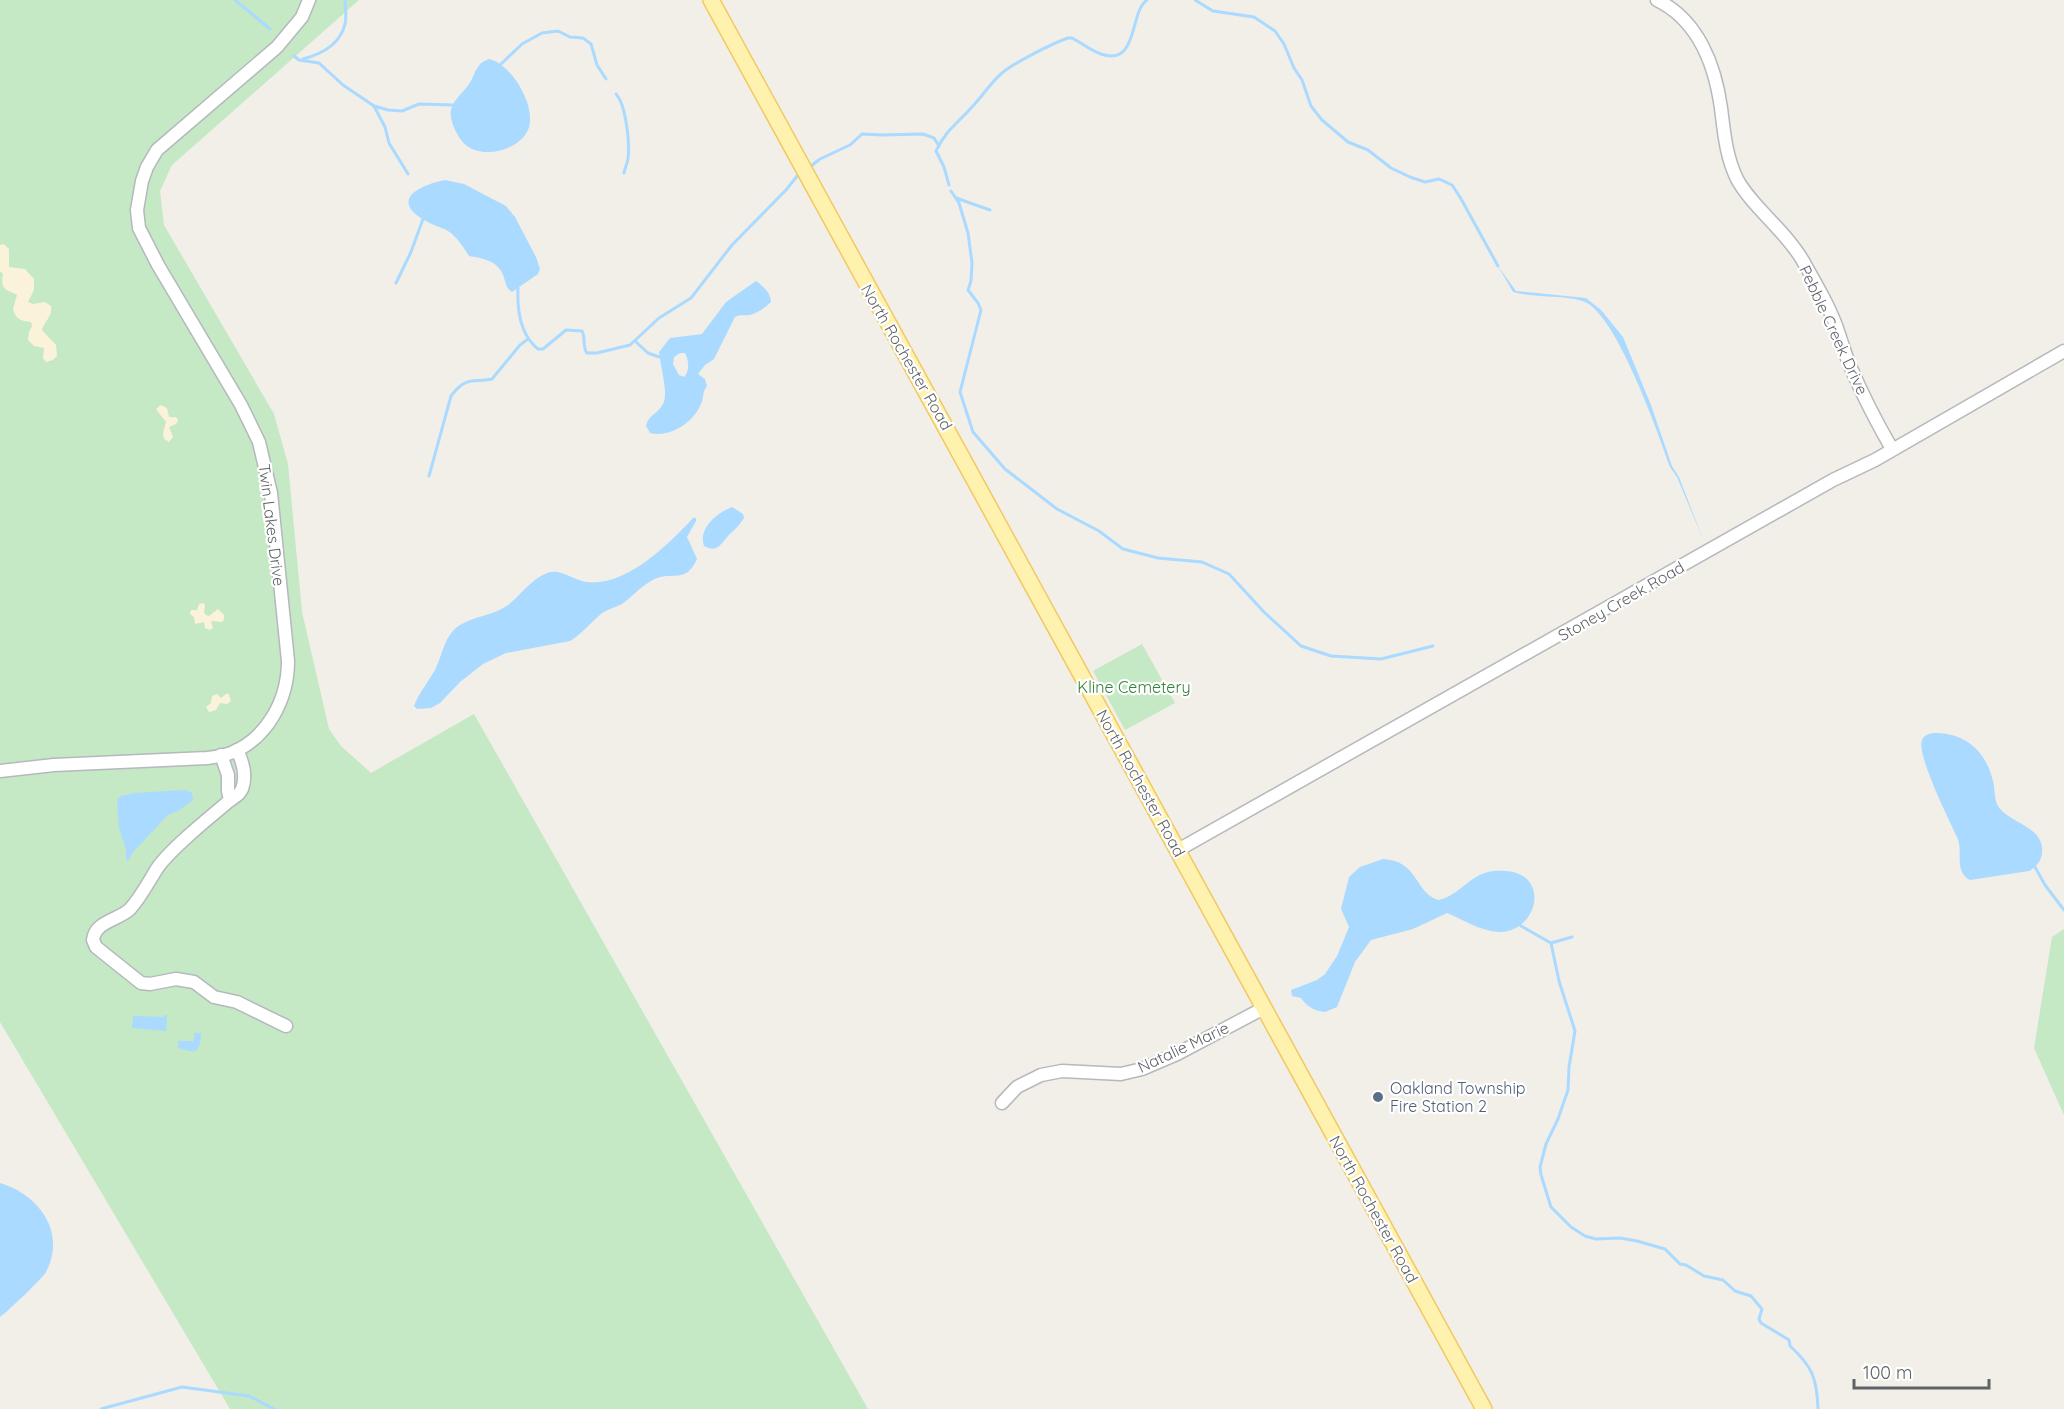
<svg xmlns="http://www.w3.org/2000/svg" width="2064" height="1409" viewBox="0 0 2064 1409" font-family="Quicksand,sans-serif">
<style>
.green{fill:#c5e8c5}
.sand{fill:#fbf3d9}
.water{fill:#aadaff;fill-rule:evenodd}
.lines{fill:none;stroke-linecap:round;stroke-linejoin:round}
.stream{stroke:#aadaff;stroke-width:3}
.minor-casing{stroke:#b5b8bc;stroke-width:15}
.major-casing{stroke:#f2c960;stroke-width:18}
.minor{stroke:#fff;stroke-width:12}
.major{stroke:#fff2af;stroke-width:15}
.service-dot{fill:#5c6f8a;stroke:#fff;stroke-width:2}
.labels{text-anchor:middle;stroke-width:4.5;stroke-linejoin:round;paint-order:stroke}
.street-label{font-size:16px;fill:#5f6368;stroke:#fff}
.park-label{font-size:16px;fill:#348238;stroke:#fff}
.service-label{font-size:16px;fill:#4e5e75;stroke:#fff;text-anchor:start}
</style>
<rect width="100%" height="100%" fill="#f1efe8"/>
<g class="green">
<polygon points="0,0 359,0 172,165 160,191 164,225 274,414 288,464 302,612 329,729 341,746 371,773 474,714 868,1409 230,1409 0,1022"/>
<polygon points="1142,644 1175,703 1125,730 1093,671"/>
<polygon points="2064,929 2064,1115 2034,1048 2052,937"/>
</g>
<g class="sand">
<path d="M4,244l5,5v18l16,2 9,10v11l-6,12 5,2 12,-2 6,4c2,11 -7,15 -9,24l14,15 1,11 -4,4 -7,2 -3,-4 1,-10 -10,-2 -6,-6 1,-8 3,-6 -1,-4c-10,-1 -15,-2 -18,-13l4,-14c-11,-6 -17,-4 -14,-21l-3,-3v-26z"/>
<polygon points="161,405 167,408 169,417 176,417 178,420 176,424 169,427 173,437 169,442 164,439 163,433 166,422 156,409"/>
<polygon points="203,603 205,605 204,613 206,615 209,616 218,609 224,615 224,620 222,622 211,621 213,628 210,630 205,628 204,622 195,624 194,617 190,614 191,610 197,610 199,604"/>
<polygon points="217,694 221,698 226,694 229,694 231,701 227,704 220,703 216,710 209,712 206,707 211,703 212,696"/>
</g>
<g class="water">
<path d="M489,59c22,4 49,49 39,71 -9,21 -51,32 -67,10 -5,-7 -12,-21 -10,-30 2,-10 13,-18 18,-26 4,-5 5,-12 9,-17 2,-4 6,-6 11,-8z"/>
<path d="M445,180l19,4 42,22 9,11 21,40 4,12 -2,5 -26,18c-7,-5 -6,-10 -9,-17 -5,-14 -21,-17 -34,-19 -5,-8 -10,-16 -18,-23 -8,-6 -17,-7 -25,-12 -38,-21 -6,-36 19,-41z"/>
<path d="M1498,266l18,25 70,7 15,12 22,27 28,68 21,61 7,11 24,62 -26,-62 -7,-10c-12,-34 -53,-151 -85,-165 -17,-7 -52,-4 -72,-10z"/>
<path d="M756,281c7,5 15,12 15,21 -6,5 -13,12 -22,13 -6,1 -8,-1 -14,2l-21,42 -9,6 -7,9 7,5 2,7c-5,6 -3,12 -6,18 -8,19 -31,34 -51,29l-4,-7c2,-11 12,-12 17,-22 6,-10 -3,-39 -4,-52l11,-14 32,-4 24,-32zM680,353h5c4,8 5,17 -1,24l-5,-2 -6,-11 1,-7z"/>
<path d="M732,507l11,7 1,4c-5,8 -10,12 -16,18 -8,9 -11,17 -24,10 -6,-18 13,-33 28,-39z"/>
<path d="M693,518h3v3l-9,16 10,22c-12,27 -27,10 -46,22 -11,6 -19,16 -29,23 -7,4 -15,5 -21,10 -11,9 -19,20 -31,27l-64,12 -23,11 -23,18 -20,21 -9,5 -14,1 -3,-3c5,-13 14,-24 21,-36 8,-15 9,-37 27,-46 14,-8 33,-9 46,-19 13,-10 23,-26 39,-32 12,-5 27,7 39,9 40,5 82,-37 107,-64z"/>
<path d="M1933,733c32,-1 53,18 60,48 2,7 1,16 4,23 10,20 48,21 45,49 -1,9 -6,14 -13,18l-59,9c-17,-9 -6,-29 -13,-43 -7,-15 -41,-83 -35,-97 2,-5 7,-6 11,-7z"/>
<polygon points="185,790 192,793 193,800 180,810 168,815 133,852 129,860 126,861 126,849 119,828 117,801 120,796 135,793"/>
<path d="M1383,859c36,2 31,33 55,41 22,-4 32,-27 56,-29 60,-6 46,62 5,61 -19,-1 -35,-12 -52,-19l-34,16 -42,11 -16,22 -18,45 -12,5c-10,-1 -18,-5 -24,-14l-9,-2 -1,-6 26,-10 8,-6 12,-18 12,-29 -8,-18 8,-32 11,-10z"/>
<polygon points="164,1015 167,1015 166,1031 132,1028 133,1016 164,1017"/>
<path d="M194,1033h7c-1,22 -6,20 -23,15v-7h16z"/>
<path d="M0,1183c38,11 67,49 46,89 -6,9 -36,37 -46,45z"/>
</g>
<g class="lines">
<g class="stream">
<polyline points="235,0 270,29"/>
<polyline points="1195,0 1213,11 1254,17 1275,31 1284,44 1294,68 1302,80 1311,106 1322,120 1348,142 1368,150 1391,168 1410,177 1425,182 1439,179 1452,185 1460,197 1498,266"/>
<polyline points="294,56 299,60 319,63 343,85 374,106 388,110 402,111 419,104 453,105"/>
<path d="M303,59c19,-5 37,-14 42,-35 2,-7 0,-17 0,-24"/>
<polyline points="501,64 522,44 542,33 558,31 570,37 583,38 591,44 597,65 606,79"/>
<path d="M616,94c10,11 14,49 12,65 -1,5 -3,9 -4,14"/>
<polyline points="374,106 385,127 389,143 408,174"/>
<polyline points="811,166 820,159 850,145 862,134 882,135 923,134 934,138 939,146"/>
<path d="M949,185l-5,-18 -8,-16c9,-20 22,-28 35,-43 11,-11 20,-26 31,-35 12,-10 51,-30 66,-35h4c10,5 19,13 29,16 38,13 28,-42 46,-54"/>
<polyline points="951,191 959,203 968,233 972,263 971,281 968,290 978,303 981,310 960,392 973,432 1005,469 1057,509 1099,531 1123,549 1158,558 1202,562 1229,574 1264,612 1301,646 1331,656 1381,659 1433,646"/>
<polyline points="956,198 990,210"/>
<polyline points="396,283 411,252 423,219"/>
<path d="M518,288c-1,22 2,47 20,61h5l23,-19 16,1c4,7 0,16 5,22h10l33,-8 29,-27 32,-20 41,-53 54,-55 12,-15"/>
<polyline points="635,341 648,353 659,357"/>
<path d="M429,476l22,-80c15,-20 21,-13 41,-17l28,-34 8,-6"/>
<polyline points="2035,867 2045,885 2064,910"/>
<path d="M1521,926l30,17 8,38 16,50 -6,36 -1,23 -10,29 -12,25 -6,23 1,8 10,32 20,20 14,9 11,3 24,-1 17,3 28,8 15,15 6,1 18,11 19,4 12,11 16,5 11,13 -3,10 2,4 28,17 1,6c22,20 27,32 28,63"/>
<polyline points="1551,943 1572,937"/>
<polyline points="101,1409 182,1387 249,1396 274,1409"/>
</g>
<defs>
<g id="minor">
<path d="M1657,0c41,20 58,65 64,108 3,24 5,49 16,71 15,28 49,52 66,82 13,23 28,48 36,73 4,12 7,23 12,34 12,28 26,55 41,81"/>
<path d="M237,750c6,12 10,26 5,39 -3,7 -8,8 -13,12 -14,12 -29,24 -42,36 -10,9 -21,19 -29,30 -9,14 -17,30 -28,42 -11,11 -35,12 -37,31l3,7 45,36 9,1 26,-5 18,3 20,15 23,5 49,24"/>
<polyline points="221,755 228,775 228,791 230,800"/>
<path d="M0,771l54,-6 153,-7c8,-1 16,-2 24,-5 37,-15 57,-54 57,-92l-17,-168 -12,-51 -18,-37 -83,-140 -19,-37 -2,-18 5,-29 5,-14 10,-17 120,-103 25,-30 7,-17"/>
<polyline points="1178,850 1833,480 1875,460 2064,351"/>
<polyline points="1002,1103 1017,1087 1041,1075 1062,1071 1121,1074 1142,1069 1177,1054 1264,1008"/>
</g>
<path id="major" d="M711,0c257,470 516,939 773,1409"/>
</defs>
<use href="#minor" class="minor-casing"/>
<use href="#major" class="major-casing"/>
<use href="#minor" class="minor"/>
<use href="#major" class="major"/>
</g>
<circle class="service-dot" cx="1378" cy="1097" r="6"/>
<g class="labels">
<g class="street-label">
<text transform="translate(1834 330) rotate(65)" y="6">Pebble Creek Drive</text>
<text transform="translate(907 357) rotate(60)" y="6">North Rochester Road</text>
<text transform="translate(272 525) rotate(83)" y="6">Twin Lakes Drive</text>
<text transform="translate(1621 601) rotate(-30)" y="6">Stoney Creek Road</text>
<text transform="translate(1141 783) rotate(61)" y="6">North Rochester Road</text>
<text transform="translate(1183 1047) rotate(-25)" y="6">Natalie Marie</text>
<text transform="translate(1374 1209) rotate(61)" y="6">North Rochester Road</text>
</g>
<g class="park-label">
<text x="1134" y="693">Kline Cemetery</text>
</g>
<g class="service-label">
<text x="1390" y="1094">Oakland Township<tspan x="1390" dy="18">Fire Station 2</tspan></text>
</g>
</g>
<path d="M1854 1379v9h135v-9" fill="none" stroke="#5f6368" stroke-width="3"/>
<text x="1863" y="1379" font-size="18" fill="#5f6368" stroke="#ffffff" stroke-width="4.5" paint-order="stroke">100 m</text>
</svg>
